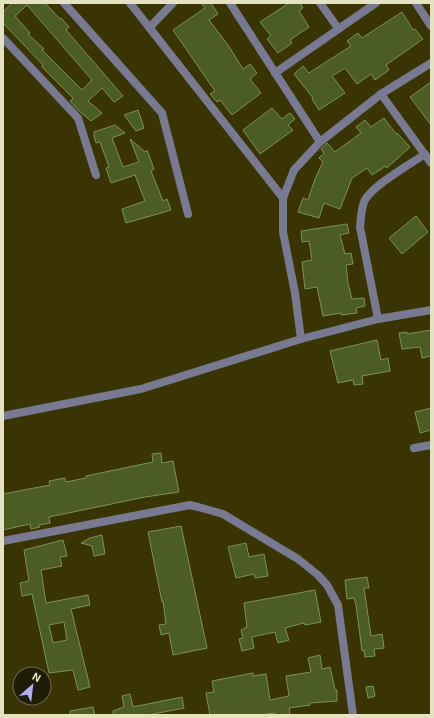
<svg xmlns="http://www.w3.org/2000/svg" width="434" height="718" viewBox="0 0 434 718" font-family="'Exo 2',sans-serif">
<style>
.building{fill:#4b5d20;stroke:#7d9255;fill-rule:evenodd}
.lines{fill:none;stroke-linecap:round;stroke-linejoin:round}
.street{stroke:#787993;stroke-width:8}
</style>
<rect width="100%" height="100%" fill="#3a3500"/>
<g class="building">
<path d="M12,3h33l15,16 1,-1 8,9 -3,3 57,66 -9,6 -12,-14 -14,13 14,12 -11,8 -13,-11 -8,-9 3,-3 -31,-31 1,-2 -40,-42v-11zM27,5l65,75 -10,10 -40,-40 2,-1 -16,-15 2,-1 -15,-17z"/>
<polygon points="201,3 211,3 218,14 209,20 228,45 243,69 250,64 257,73 250,79 261,93 232,115 220,100 217,102 210,94 215,91 173,30 205,8"/>
<polygon points="289,3 300,3 303,8 299,11 309,27 290,40 292,43 278,53 267,39 271,36 260,22"/>
<polygon points="402,12 413,30 415,29 423,39 386,65 389,70 375,80 371,74 357,84 345,68 332,76 345,93 319,110 312,99 313,98 294,74 303,66 309,73 351,46 347,41 358,33 362,38"/>
<polygon points="431,82 431,125 410,97"/>
<polygon points="272,108 282,119 290,113 295,119 288,125 293,130 260,154 243,130"/>
<polygon points="138,110 144,128 136,131 124,115"/>
<polygon points="384,118 396,134 397,133 410,147 387,168 386,166 372,175 367,168 352,178 340,209 324,203 319,218 298,212 303,198 308,200 315,179 323,162 319,158 324,153 321,149 327,143 335,152 361,133 356,127 365,120 371,127"/>
<polygon points="115,125 125,133 112,138 123,167 139,162 130,139 145,152 147,150 154,169 151,171 163,201 167,199 171,210 126,223 122,209 145,201 135,175 111,183 106,168 109,167 100,142 96,143 94,136 94,132"/>
<polygon points="416,216 428,232 402,254 389,238"/>
<polygon points="347,224 349,233 340,235 345,254 351,253 353,264 346,265 348,283 352,299 364,298 365,306 356,308 357,313 341,315 341,313 323,316 317,287 305,289 302,262 312,260 309,241 302,242 301,231"/>
<polygon points="431,330 431,356 422,358 420,347 402,349 399,333 407,332 407,334"/>
<polygon points="377,340 381,360 388,358 390,371 362,376 363,384 354,385 353,380 338,383 330,351"/>
<polygon points="431,408 431,430 420,433 415,412"/>
<polygon points="161,453 162,463 173,461 179,492 145,497 49,517 50,523 39,525 40,527 31,529 30,524 3,530 3,494 50,485 49,481 65,478 66,482 86,478 86,476 153,462 152,454"/>
<polygon points="181,526 207,648 173,655 169,633 161,635 159,625 166,624 163,601 162,602 148,532"/>
<polygon points="102,535 105,554 94,556 92,546 81,543 90,538"/>
<path d="M63,540l4,16 -7,1 2,9 -21,4 5,33 42,-8 2,10 -19,4 19,78 -12,3 -5,-20 -24,3 -17,-79 -10,2 -2,-13 9,-2 -5,-31zM64,622l3,18 -14,3 -4,-18z"/>
<polygon points="246,543 249,557 264,554 268,576 255,578 254,574 236,578 228,547"/>
<polygon points="367,577 369,588 364,588 371,636 382,634 384,648 374,649 375,656 365,657 364,650 362,651 356,605 354,598 347,599 345,580"/>
<polygon points="315,590 321,622 305,625 304,623 285,628 289,640 278,643 275,632 252,637 254,648 242,651 239,639 243,638 241,630 247,627 244,603"/>
<polygon points="320,655 322,669 330,667 335,690 337,690 337,701 310,703 310,705 289,708 290,715 276,715 275,713 259,715 210,715 206,693 214,692 212,681 253,673 253,676 266,674 270,700 289,696 286,676 311,672 308,658"/>
<polygon points="373,686 375,696 368,698 366,687"/>
<polygon points="130,694 133,707 182,697 184,708 148,715 113,715 113,711 124,707 122,696"/>
<polygon points="93,707 95,715 70,715 70,711"/>
</g>
<g class="lines">
<g class="street">
<polyline points="64,3 162,113 188,214"/>
<polyline points="130,3 283,198"/>
<polyline points="230,3 320,142"/>
<polyline points="320,3 338,28"/>
<polyline points="416,3 431,26"/>
<polyline points="150,27 173,3"/>
<polyline points="3,38 78,118 96,175"/>
<polyline points="275,73 376,3"/>
<polyline points="381,94 431,163"/>
<path d="M378,319l-18,-92c1,-9 1,-17 4,-25 6,-15 46,-38 61,-48"/>
<polyline points="301,339 295,293 283,232 283,198 294,170 320,142 381,94 431,63"/>
<polyline points="3,416 141,389 301,339 378,319 431,310"/>
<polyline points="414,448 431,445"/>
<polyline points="3,541 190,505 198,507 223,514 298,559 318,575 327,585 338,605 353,715"/>
</g>
</g>
<rect width="434" height="718" fill="none" stroke="#e4e2c0" stroke-width="8"/>
<g transform="translate(32 686) rotate(28)"><circle r="19" fill="#1e1c02" stroke="#6d6b4e"/>
<path d="M0-3L7 15L0 10L-7 15Z" fill="#afaefa"/>
<text y="-6" font-size="11" font-weight="bold" text-anchor="middle" fill="#e4e2c0">N</text>
</g>
</svg>
